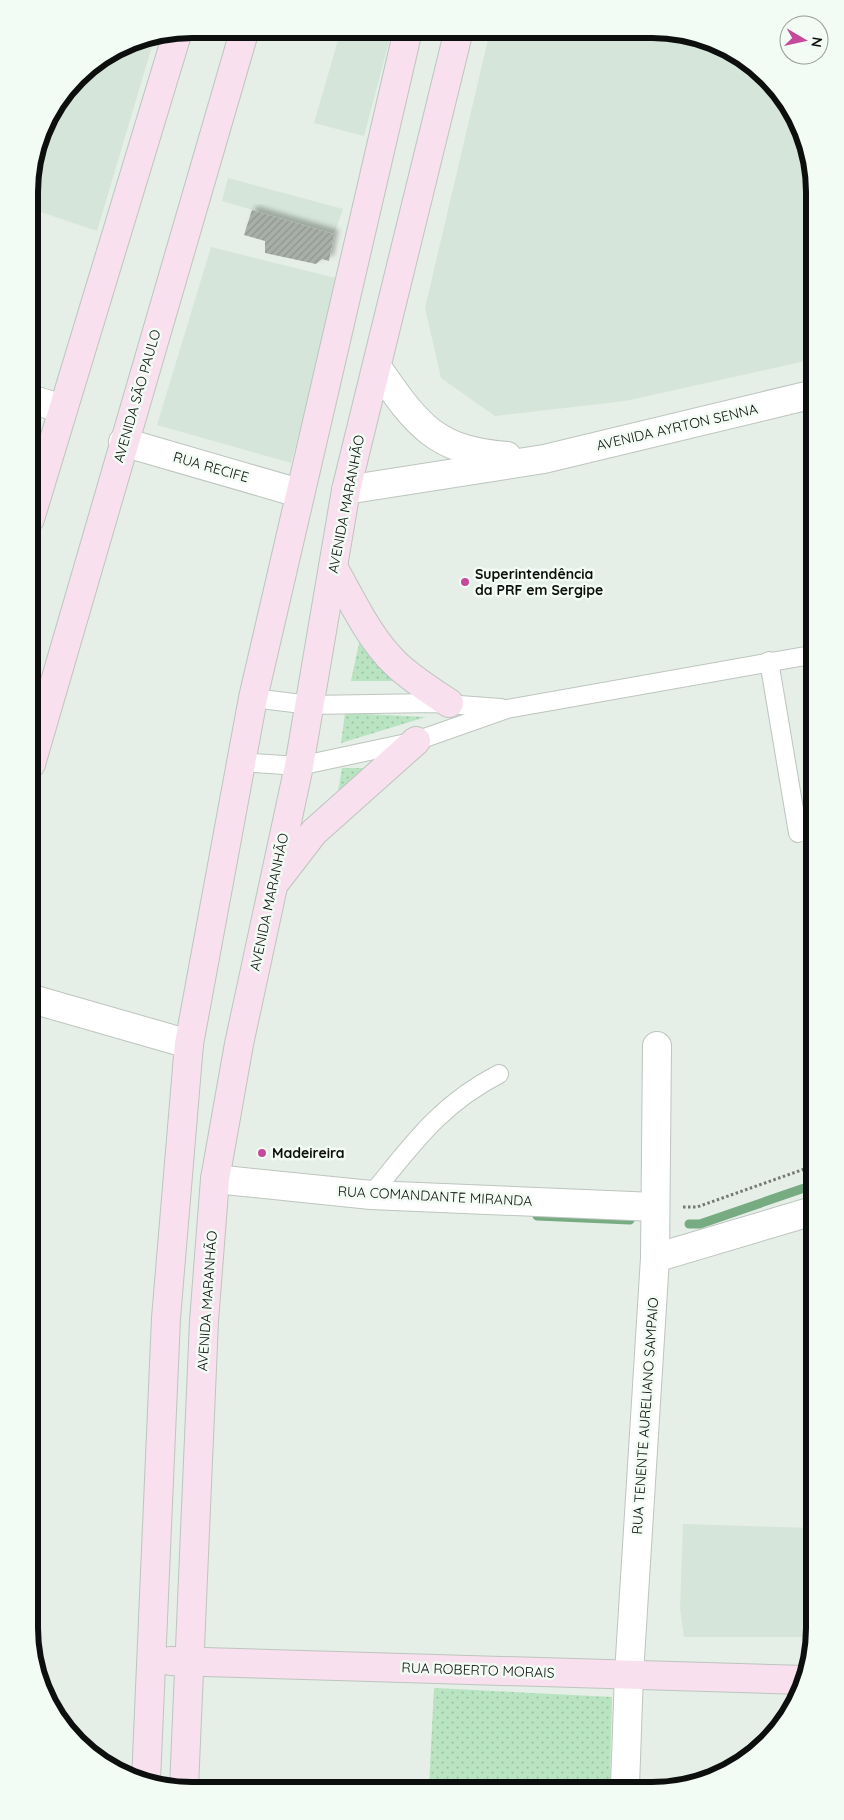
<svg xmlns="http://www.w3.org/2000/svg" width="844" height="1820" viewBox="0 0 844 1820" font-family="Quicksand,sans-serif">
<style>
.built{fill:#d6e5d9}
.grass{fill:url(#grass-dots)}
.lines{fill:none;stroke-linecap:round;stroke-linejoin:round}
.stream{stroke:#77ab82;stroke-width:9}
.building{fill:url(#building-hatch);filter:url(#shadow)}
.lane-casing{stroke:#bdc5be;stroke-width:20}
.street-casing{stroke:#bdc5be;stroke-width:30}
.secondary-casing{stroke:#bdc5be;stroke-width:30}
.path{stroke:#737974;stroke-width:3;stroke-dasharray:2.5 2.5;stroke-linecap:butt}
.lane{stroke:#fff;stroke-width:18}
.street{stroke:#fff;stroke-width:28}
.secondary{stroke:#f8e0ee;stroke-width:28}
.poi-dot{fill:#c54a9b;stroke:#f2fbf4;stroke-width:2}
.labels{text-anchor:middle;stroke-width:5;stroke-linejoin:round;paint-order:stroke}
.street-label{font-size:14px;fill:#0c0f0d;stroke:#f2fbf4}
.poi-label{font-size:14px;font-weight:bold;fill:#0c0f0d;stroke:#f2fbf4;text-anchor:start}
.rim{fill:none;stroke:#0c0f0d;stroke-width:6}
</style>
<defs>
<pattern id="grass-dots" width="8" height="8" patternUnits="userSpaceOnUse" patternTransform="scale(1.25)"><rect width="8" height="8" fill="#b9e4c2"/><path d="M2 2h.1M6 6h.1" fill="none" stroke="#9ec2a6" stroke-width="1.8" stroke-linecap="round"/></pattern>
<pattern id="building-hatch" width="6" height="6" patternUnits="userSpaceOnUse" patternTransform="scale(1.25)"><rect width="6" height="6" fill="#a7afa8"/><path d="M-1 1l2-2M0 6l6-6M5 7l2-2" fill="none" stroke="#8f958f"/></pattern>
<filter id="shadow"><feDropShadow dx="4.5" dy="-4.5" stdDeviation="2.5" flood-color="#0004"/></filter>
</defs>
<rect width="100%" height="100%" fill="#e5eee7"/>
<g class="built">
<polygon points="341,30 375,30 391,34 364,136 314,123"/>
<polygon points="490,31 684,32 760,69 788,101 810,149 810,360 625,401 495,416 441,378 425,308"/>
<polygon points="155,36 97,231 29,208 29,180 46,119 84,69 129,41"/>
<polygon points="228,178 343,209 334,234 222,201"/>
<polygon points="211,247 340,279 291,463 157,425"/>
<polygon points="683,1524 814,1528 815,1637 684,1637 680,1609"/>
</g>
<g class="grass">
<polygon points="364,620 422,681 351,681"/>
<polygon points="345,713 426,717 341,743"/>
<polygon points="342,768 382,768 332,828"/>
<polygon points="434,1688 612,1697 610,1786 429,1787"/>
</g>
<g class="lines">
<g class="stream">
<polyline points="537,1216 630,1220"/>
<polyline points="689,1224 700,1224 813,1185"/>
</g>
</g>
<polygon class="building" points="252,210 334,234 329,261 322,259 316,264 265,253 265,241 244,235"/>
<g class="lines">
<defs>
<g id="lane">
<polyline points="769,661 798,833"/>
<polyline points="253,698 310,705 432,703 501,708"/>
<polyline points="240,762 299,766 416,741 507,709 811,655"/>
<path d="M371,1195c41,-50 68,-90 128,-121"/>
</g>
<g id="street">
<path d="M377,367c39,56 57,84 130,89"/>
<polyline points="30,399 63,409"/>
<polyline points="123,442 299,493"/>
<polyline points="346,490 544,459 810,395"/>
<polyline points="32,999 189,1044"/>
<polyline points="215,1179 371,1195 655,1207"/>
<polyline points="655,1258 813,1211"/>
<polyline points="625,1786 629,1674 655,1258 657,1046"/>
</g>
<g id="secondary">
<polyline points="30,519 178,31"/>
<path d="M333,567c19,33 35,70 63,97 16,15 35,27 53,39"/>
<polyline points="31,764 245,29"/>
<polyline points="277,880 314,832 416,741"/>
<polyline points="170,1661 805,1680"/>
<polyline points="146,1781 166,1318 189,1044 253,698 408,30"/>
<polyline points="184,1788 204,1321 215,1179 239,1044 299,766 346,490 459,30"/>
</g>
</defs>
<use href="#lane" class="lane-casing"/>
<use href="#street" class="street-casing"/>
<use href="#secondary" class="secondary-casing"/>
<polyline class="path" points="683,1207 697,1207 813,1166"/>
<use href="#lane" class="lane"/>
<use href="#street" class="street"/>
<use href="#secondary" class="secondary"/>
</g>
<g class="poi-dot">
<circle cx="465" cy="582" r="5"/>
<circle cx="262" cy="1153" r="5"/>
</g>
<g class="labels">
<g class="street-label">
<text transform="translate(137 396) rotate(-74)" y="5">AVENIDA SÃO PAULO</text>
<text transform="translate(677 427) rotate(-13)" y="5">AVENIDA AYRTON SENNA</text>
<text transform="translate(211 467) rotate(16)" y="5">RUA RECIFE</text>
<text transform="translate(346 504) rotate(-79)" y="5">AVENIDA MARANHÃO</text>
<text transform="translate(269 902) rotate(-78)" y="5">AVENIDA MARANHÃO</text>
<text transform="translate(435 1196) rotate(3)" y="5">RUA COMANDANTE MIRANDA</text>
<text transform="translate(207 1301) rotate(-86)" y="5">AVENIDA MARANHÃO</text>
<text transform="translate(645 1416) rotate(-86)" y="5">RUA TENENTE AURELIANO SAMPAIO</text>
<text transform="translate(478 1670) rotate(2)" y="5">RUA ROBERTO MORAIS</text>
</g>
<g class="poi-label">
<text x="475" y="579">Superintendência<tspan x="475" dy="16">da PRF em Sergipe</tspan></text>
<text x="272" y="1158">Madeireira</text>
</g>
</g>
<path d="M0 0H844V1820H0ZM192 38H652A154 154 0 0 1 806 192V1628A154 154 0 0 1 652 1782H192A154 154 0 0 1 38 1628V192A154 154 0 0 1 192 38Z" fill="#f2fbf4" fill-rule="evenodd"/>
<path class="rim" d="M192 38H652A154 154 0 0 1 806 192V1628A154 154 0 0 1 652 1782H192A154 154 0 0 1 38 1628V192A154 154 0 0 1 192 38Z"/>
<g transform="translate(804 40) rotate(99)"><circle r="24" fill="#f2fbf4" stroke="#969d98"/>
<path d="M0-4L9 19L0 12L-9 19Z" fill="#c54a9b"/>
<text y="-8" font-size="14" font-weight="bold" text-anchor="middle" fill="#0c0f0d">N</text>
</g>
</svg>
